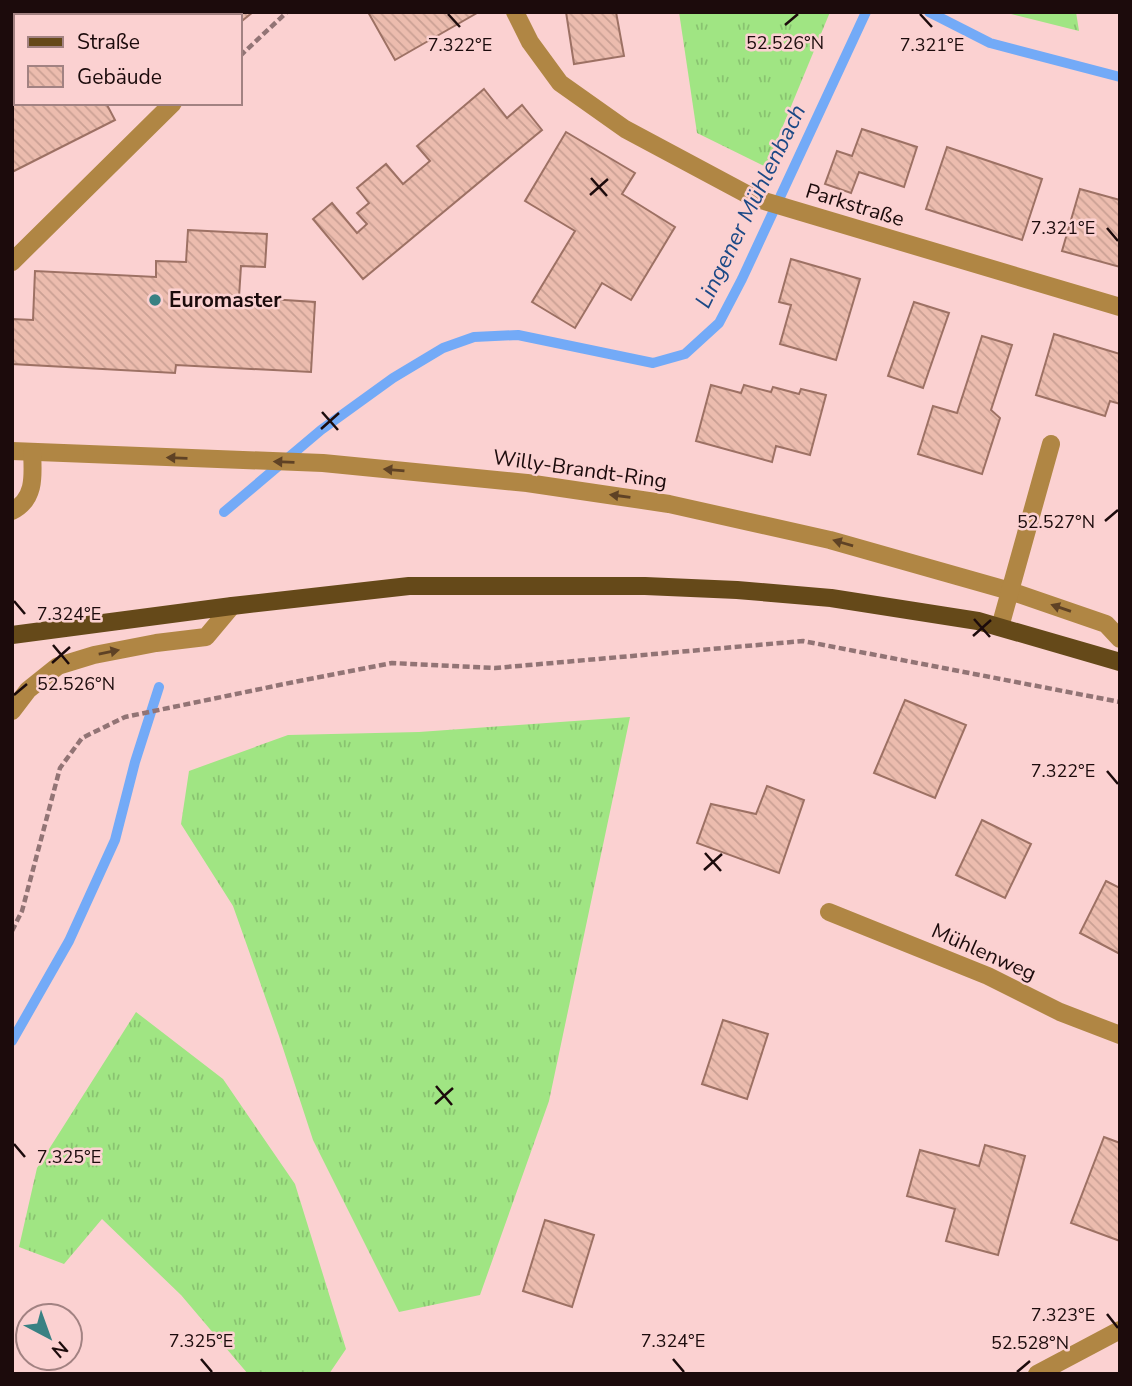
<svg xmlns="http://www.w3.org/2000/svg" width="1132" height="1386" viewBox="0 0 1132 1386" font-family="'Nunito Sans',sans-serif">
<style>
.grass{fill:url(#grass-tufts)}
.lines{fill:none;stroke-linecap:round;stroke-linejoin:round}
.stream{stroke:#73aaf7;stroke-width:10}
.building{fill:url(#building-back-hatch);stroke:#9d7164;stroke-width:2}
.path{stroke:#927475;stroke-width:4.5;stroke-dasharray:7 3.5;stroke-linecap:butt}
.minor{stroke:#b08644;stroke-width:18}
.major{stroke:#654919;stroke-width:18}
.oneway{fill:#5f4225}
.ticks{fill:none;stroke:#1c0b0c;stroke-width:2.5}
.poi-dot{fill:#398183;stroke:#fbd1d1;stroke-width:2.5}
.labels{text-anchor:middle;stroke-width:5;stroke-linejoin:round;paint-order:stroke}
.street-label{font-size:21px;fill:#1c0b0c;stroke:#fbd1d1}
.poi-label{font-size:21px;font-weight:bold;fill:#1c0b0c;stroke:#fbd1d1;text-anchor:start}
.water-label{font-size:23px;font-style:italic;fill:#1c4986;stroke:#fbd1d1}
.ticks-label{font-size:18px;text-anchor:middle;fill:#1c0b0c;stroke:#fbd1d1;stroke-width:5;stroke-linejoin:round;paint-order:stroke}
</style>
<defs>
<pattern id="grass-tufts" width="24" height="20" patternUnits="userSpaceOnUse" patternTransform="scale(1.75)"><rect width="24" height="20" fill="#a0e583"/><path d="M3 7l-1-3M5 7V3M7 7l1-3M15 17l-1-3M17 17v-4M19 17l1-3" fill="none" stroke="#89c370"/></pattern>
<pattern id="building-back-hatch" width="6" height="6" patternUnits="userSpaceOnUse" patternTransform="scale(1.75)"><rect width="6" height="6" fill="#ecbcae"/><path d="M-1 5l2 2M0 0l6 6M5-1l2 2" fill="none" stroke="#caa094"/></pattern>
</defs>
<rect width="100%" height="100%" fill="#fbd1d1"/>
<g class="grass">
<polygon points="679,12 830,12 766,167 697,133"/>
<polygon points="1003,12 1076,12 1079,31"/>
<polygon points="630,717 549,1101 480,1295 399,1312 313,1140 279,1036 233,906 181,824 189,771 288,735 419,732"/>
<polygon points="136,1012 223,1079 295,1184 346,1349 329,1374 248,1374 181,1295 102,1219 64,1264 19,1247 37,1168"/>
</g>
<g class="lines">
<g class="stream">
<polyline points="929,12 990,43 1120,77"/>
<polyline points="224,512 321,430 393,378 443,348 474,337 518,335 653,363 685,354 719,323 742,279 866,12"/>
<polyline points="12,1041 69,941 115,840 135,762 159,687"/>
</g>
</g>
<g class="building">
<polygon points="237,12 253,12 243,20"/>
<polygon points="368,12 477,12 477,13 395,60"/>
<polygon points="566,12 616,12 624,56 574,64"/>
<polygon points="16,72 16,103 106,103 115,120 12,172 12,74"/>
<polygon points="484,89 507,118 522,105 542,130 363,279 313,219 332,203 357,233 367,224 357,213 369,203 357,188 386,164 403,184 430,161 417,146"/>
<polygon points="862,129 917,147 904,187 859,172 851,193 825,184 837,151 852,156"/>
<polygon points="566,132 635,173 622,194 675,227 631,300 602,283 575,328 532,302 575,231 525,201"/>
<polygon points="947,147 1042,179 1022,240 926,209"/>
<polygon points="1080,189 1120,200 1120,267 1062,251"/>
<polygon points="188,230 267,234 265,267 241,266 239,297 315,302 311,372 176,365 175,373 12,364 12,319 33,320 35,271 156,277 156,261 186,262"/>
<polygon points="791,259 860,279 836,360 780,344 791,305 779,302"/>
<polygon points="914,302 949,313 923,388 888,376"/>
<polygon points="1054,334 1120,354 1120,404 1110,401 1105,416 1036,395"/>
<polygon points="982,336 1012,345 991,410 1000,418 982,474 918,454 933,406 957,413"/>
<polygon points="711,385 741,393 744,385 771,392 773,387 799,394 801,389 826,395 810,455 776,446 772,462 696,441"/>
<polygon points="905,700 966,725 935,798 874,773"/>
<polygon points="767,786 804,800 779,873 697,843 711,804 756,814"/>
<polygon points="982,820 1031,844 1005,898 956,875"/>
<polygon points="1106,881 1120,888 1120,954 1080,933"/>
<polygon points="723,1020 768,1034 747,1099 702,1084"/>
<polygon points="1104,1137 1120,1143 1120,1241 1071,1223"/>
<polygon points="985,1145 1025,1156 998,1255 946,1241 955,1209 907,1196 920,1150 979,1166"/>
<polygon points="545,1220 594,1235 572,1307 523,1291"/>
</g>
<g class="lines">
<g class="path">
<polyline points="240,56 287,12"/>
<polyline points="12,931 22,911 60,768 82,738 125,717 294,682 392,663 495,668 803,641 1120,702"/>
</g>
<g class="minor">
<polyline points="163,12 165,16"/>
<polyline points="515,12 530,42 560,83 625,129 754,198 1120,307"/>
<polyline points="12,262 173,103"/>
<polyline points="12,451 323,463 527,483 669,504 830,540 1010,591 1106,624 1120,639"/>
<path d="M12,511c24,-12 21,-37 20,-59"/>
<polyline points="1000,627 1051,444"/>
<polyline points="12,711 28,690 58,666 94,655 156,643 206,637 232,606"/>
<polyline points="829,912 988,976 1060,1012 1120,1035"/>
<polyline points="1037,1374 1120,1330"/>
</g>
<polyline class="major" points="12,635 232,606 409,586 645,586 737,590 831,598 978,621 1120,662"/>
</g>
<defs><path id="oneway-solid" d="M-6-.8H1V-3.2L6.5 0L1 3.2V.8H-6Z" transform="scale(1.75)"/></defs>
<g class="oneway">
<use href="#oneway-solid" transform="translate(177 458) rotate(-178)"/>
<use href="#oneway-solid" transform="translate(284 462) rotate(-178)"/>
<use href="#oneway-solid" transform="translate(394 470) rotate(-175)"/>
<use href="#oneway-solid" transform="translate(620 496) rotate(-172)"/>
<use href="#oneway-solid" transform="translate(843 543) rotate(-164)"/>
<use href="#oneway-solid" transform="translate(1061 608) rotate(-161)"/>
<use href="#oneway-solid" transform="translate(109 652) rotate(-11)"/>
</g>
<path class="ticks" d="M448,14l12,13M920,14l12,13M785,25l13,-11M591,178l16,18M590,195l18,-16M1107,228l11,13M322,412l16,18M321,429l18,-16M1105,521l13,-11M14,601l11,13M974,619l16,18M973,636l18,-16M53,645l16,19M52,663l18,-16M14,695l13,-11M1107,771l11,13M705,853l16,18M704,870l18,-16M436,1086l16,19M435,1104l18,-16M14,1144l11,13M1107,1314l11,14M201,1359l11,13M673,1359l11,13M1017,1372l13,-11"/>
<circle class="poi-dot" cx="155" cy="300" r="7"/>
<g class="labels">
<g class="street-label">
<text transform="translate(855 205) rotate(17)" y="7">Parkstraße</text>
<text transform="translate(580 469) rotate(8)" y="7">Willy-Brandt-Ring</text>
<text transform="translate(984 952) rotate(24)" y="7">Mühlenweg</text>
</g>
<g class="poi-label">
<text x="169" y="307">Euromaster</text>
</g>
<g class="water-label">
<text transform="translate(750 206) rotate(-64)" y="8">Lingener Mühlenbach</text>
</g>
</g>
<g class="ticks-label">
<text x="785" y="49">52.526°N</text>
<text x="460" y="51">7.322°E</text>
<text x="932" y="51">7.321°E</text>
<text x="1063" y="234">7.321°E</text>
<text x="1056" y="528">52.527°N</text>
<text x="69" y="620">7.324°E</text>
<text x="76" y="690">52.526°N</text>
<text x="1063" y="777">7.322°E</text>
<text x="69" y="1163">7.325°E</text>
<text x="1063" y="1321">7.323°E</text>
<text x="201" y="1347">7.325°E</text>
<text x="673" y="1347">7.324°E</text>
<text x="1030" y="1349">52.528°N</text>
</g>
<rect width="1132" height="1386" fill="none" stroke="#1c0b0c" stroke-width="28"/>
<rect x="14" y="14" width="228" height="91" fill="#fbd1d1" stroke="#a28282" stroke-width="2"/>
<rect x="28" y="37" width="35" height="10" fill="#654919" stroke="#a28282" stroke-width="2"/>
<text x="77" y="49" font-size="21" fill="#1c0b0c">Straße</text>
<rect x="28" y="66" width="35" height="21" fill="url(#building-back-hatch)" stroke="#a28282" stroke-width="2"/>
<text x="77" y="84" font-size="21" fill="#1c0b0c">Gebäude</text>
<g transform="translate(49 1337) rotate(139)"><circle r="33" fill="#fbd1d1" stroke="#a28282" stroke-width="2"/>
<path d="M0-5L12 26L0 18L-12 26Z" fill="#398183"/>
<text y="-10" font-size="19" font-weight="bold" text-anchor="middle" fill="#1c0b0c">N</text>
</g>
</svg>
